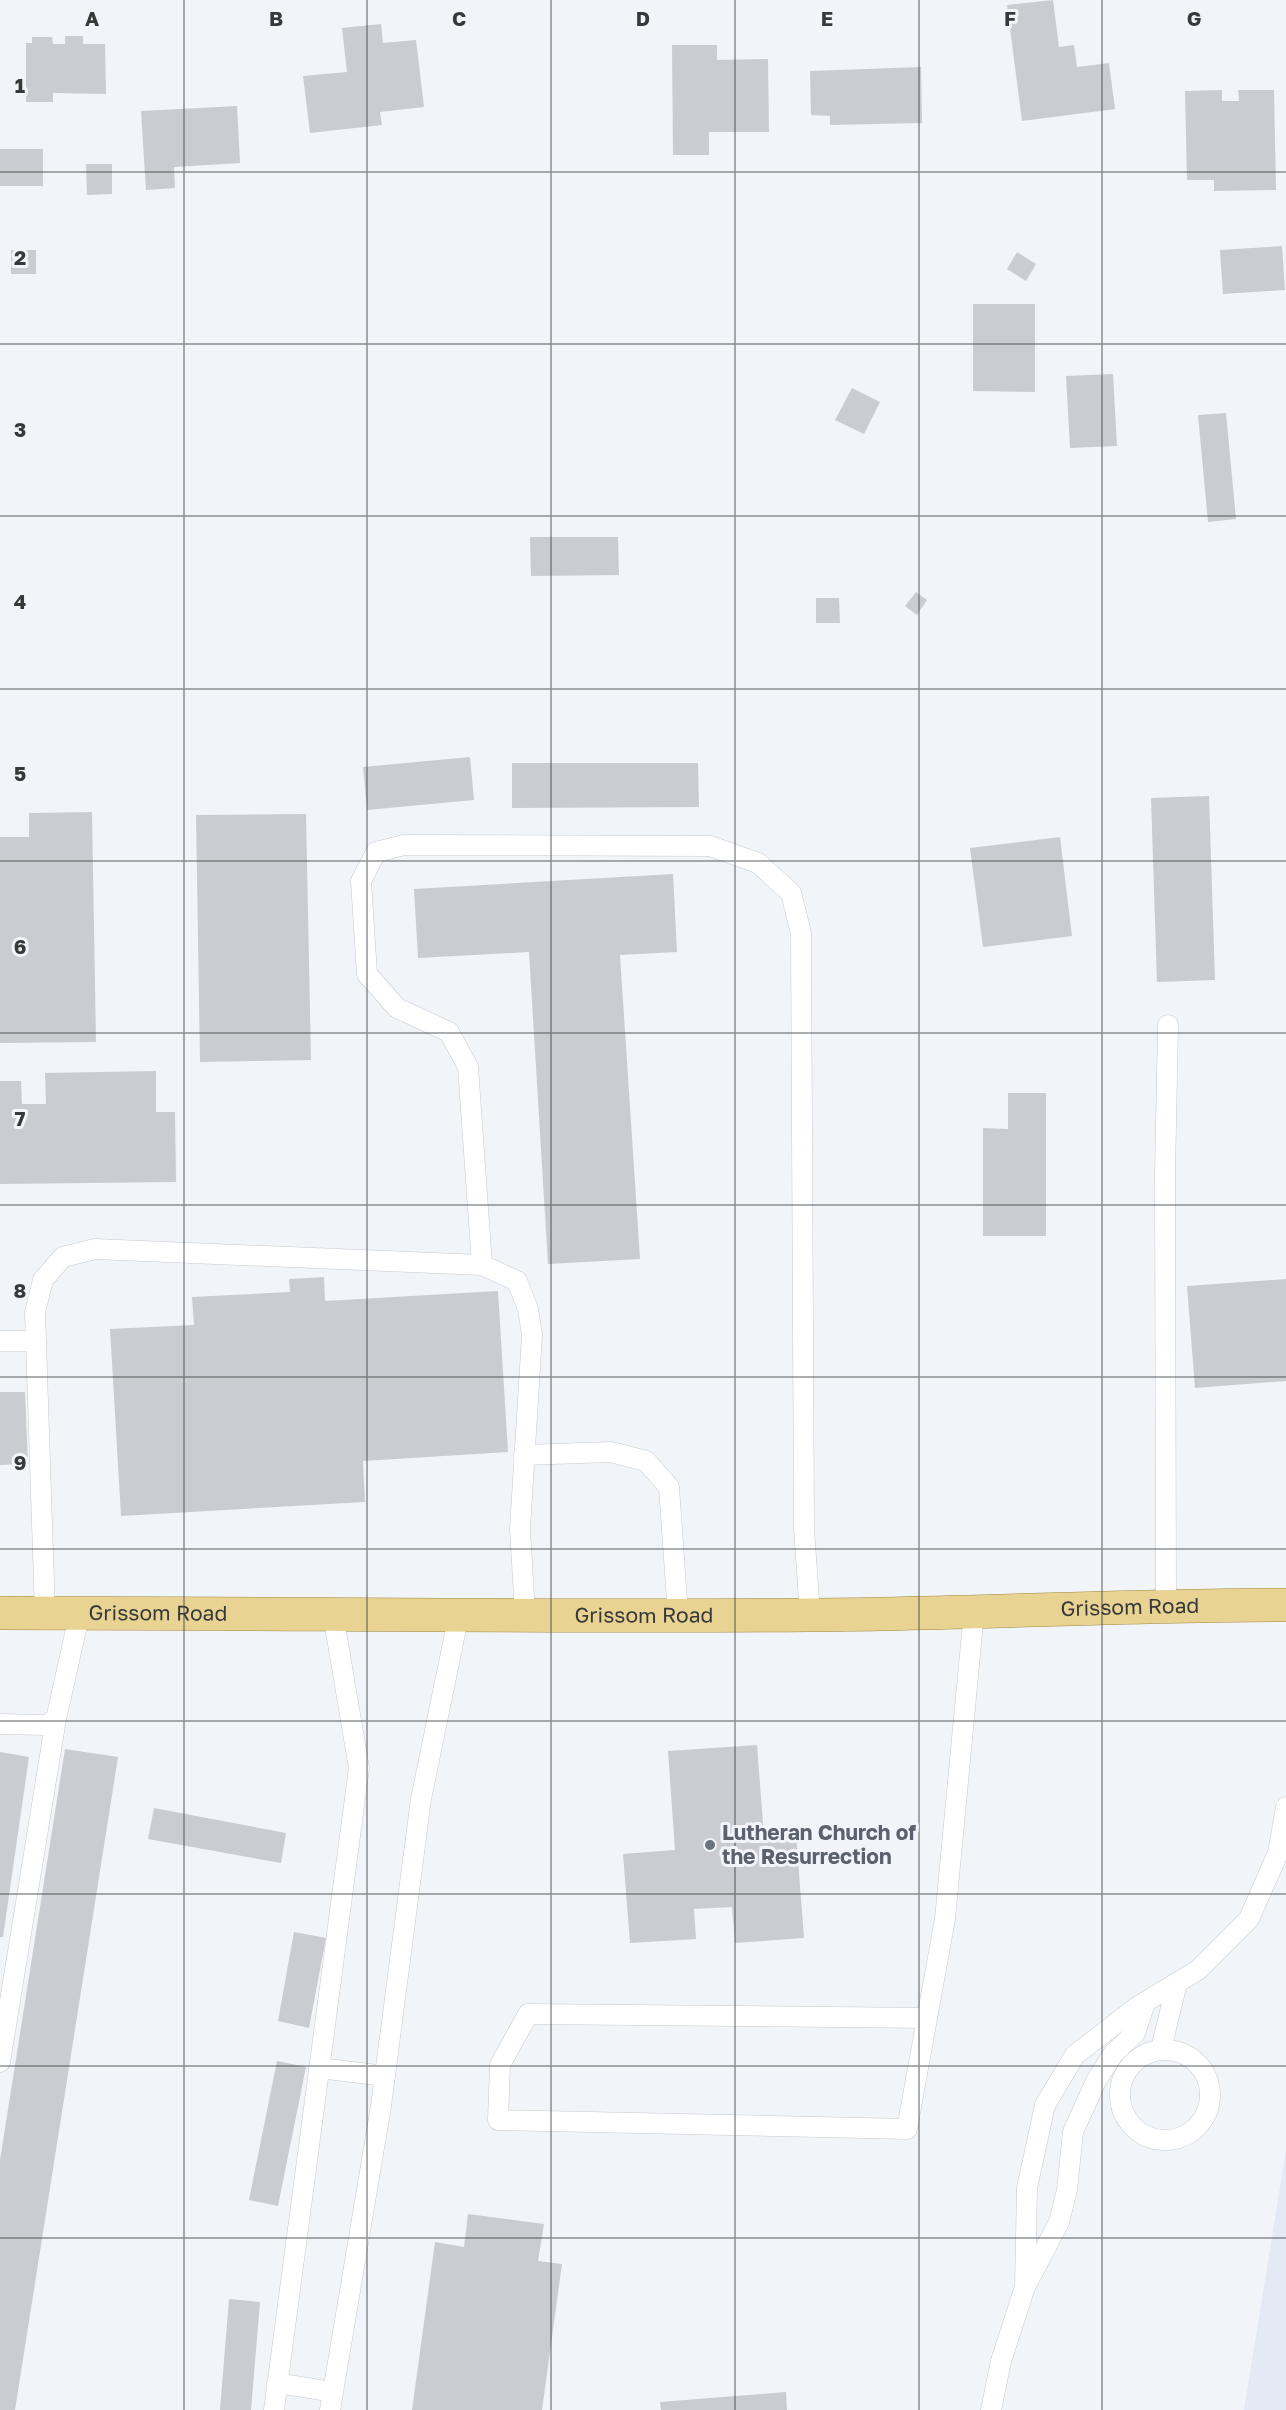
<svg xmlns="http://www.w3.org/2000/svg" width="1286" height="2410" viewBox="0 0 1286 2410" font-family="'Golos Text',sans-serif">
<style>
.built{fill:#e3e9f5}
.building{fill:#caccd1}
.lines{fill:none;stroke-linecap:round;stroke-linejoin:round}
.lane-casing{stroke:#c7c9ce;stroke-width:21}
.primary-casing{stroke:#a08944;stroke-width:34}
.lane{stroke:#fff;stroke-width:20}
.primary{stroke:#e8d392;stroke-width:33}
.grid{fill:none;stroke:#37383a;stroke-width:1.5;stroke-opacity:0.55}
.worship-dot{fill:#6b7280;stroke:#f1f4f9;stroke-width:2}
.labels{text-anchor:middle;stroke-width:6;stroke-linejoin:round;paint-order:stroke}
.street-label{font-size:21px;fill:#37383a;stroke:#f1f4f9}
.worship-label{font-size:21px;font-weight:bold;fill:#5b616d;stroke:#f1f4f9;text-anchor:start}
.grid-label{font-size:20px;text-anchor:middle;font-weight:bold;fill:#37383a;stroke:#f1f4f9;stroke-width:6;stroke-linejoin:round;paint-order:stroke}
</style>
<rect width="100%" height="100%" fill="#f1f4f9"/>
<polygon class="built" points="1286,2150 1286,2410 1244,2410"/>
<g class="building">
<polygon points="1053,0 1059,47 1074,45 1077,67 1109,63 1115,109 1022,121 1007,5"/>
<polygon points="381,24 383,43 416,40 424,107 380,112 382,125 310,133 303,76 347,72 342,28"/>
<polygon points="65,36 83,36 83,44 105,44 106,94 53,93 53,102 26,102 26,43 32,43 32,37 52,37 53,44 65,44"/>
<polygon points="672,45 717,45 717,60 768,59 769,132 709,132 709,155 673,155"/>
<polygon points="921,67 922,123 830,125 830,116 811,115 810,71"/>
<polygon points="1222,90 1222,101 1239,101 1238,90 1274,90 1276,190 1214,191 1214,180 1187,180 1185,91"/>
<polygon points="237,106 240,163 174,167 175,188 146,190 141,111"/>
<rect x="0" y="149" width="43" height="37"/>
<polygon points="86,164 112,164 112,194 87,195"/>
<polygon points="1282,246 1285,290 1223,294 1220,250"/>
<rect x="11" y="250" width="25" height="24"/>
<polygon points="1017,252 1036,264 1026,281 1007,269"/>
<polygon points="973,304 1035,304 1035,392 973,391"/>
<polygon points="1113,374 1117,446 1070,448 1066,376"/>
<polygon points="852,388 880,402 864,434 835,420"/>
<polygon points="1226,413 1236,519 1208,522 1198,415"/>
<polygon points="530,537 618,537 619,575 531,576"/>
<polygon points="916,592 927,600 917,615 905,606"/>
<polygon points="816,598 839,598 840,623 816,623"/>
<polygon points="470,757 474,800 367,810 363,767"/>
<polygon points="512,763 698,763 699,807 512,808"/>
<polygon points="1209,796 1215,980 1157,982 1151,798"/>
<polygon points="92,812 96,1042 0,1043 0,837 29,837 29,813"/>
<polygon points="306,814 311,1060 200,1062 196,815"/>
<polygon points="1060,837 1072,936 983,947 970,848"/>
<polygon points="673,874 677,952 620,955 640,1259 548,1264 529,952 418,958 414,889"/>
<polygon points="156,1071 156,1112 175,1112 176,1182 0,1184 0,1081 21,1081 22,1104 46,1104 45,1073"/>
<polygon points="1008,1093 1046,1093 1046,1236 983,1236 983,1128 1008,1129"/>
<polygon points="324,1277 325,1301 498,1291 508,1452 363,1461 365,1502 121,1516 110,1329 194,1325 192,1297 290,1292 289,1279"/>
<polygon points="1286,1279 1286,1381 1195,1388 1187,1286"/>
<polygon points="0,1392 25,1392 28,1464 0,1465"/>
<polygon points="757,1745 764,1836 796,1834 804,1938 735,1943 732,1907 694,1909 696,1939 630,1943 623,1854 675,1850 668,1751"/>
<polygon points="65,1749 118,1757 15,2410 0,2410 0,2160"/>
<polygon points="0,1752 29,1757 3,1937 0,1937"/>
<polygon points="154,1808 286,1833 281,1863 148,1839"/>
<polygon points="294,1932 326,1938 309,2028 278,2021"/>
<polygon points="277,2061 306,2067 278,2206 249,2200"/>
<polygon points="468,2214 544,2224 538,2261 562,2264 542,2410 412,2410 435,2242 464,2247"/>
<polygon points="229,2299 260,2302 251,2410 220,2410"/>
<polygon points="786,2392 787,2410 661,2410 660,2402"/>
</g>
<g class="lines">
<defs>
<g id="lane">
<polyline points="482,1265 468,1067 449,1032 397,1008 367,974 361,881 376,852 404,845 710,846 758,863 791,893 801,933 804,1528 810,1615"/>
<polyline points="0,1341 36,1341"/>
<polyline points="524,1455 611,1452 646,1461 669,1487 678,1615"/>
<polyline points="1166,1605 1165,1173 1168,1025"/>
<polyline points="45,1613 35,1312 43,1280 63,1257 95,1249 482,1265 517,1281 528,1309 532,1335 520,1529 525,1614"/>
<polyline points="0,1724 46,1725 56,1719 80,1612"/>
<polyline points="927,2018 528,2014 500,2065 498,2120 907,2129 945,1919 974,1612"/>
<polyline points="1161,2049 1177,1983"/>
<circle cx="1165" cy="2095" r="45"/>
<polyline points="0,2062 56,1719"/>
<polyline points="319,2068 385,2076"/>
<polyline points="1025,2287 1027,2188 1045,2105 1075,2055 1137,2007 1198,1970 1249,1919 1278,1853 1286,1807"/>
<polyline points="277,2383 333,2392"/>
<polyline points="274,2410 359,1768 333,1614"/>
<polyline points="330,2410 381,2106 421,1799 459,1614"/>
<polyline points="991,2410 1001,2361 1025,2287 1059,2222 1067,2190 1073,2132 1096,2081 1113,2054 1135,2033 1145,2003"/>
</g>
<g id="primary">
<path id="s1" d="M0,1613c269,0 539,4 808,2 159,-1 319,-10 478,-10"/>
</g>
</defs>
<use href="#lane" class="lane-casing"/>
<use href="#primary" class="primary-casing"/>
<use href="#lane" class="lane"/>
<use href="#primary" class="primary"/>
</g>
<path class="grid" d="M184,0v2410M367,0v2410M551,0v2410M735,0v2410M919,0v2410M1102,0v2410M0,172h1286M0,344h1286M0,516h1286M0,689h1286M0,861h1286M0,1033h1286M0,1205h1286M0,1377h1286M0,1549h1286M0,1721h1286M0,1894h1286M0,2066h1286M0,2238h1286"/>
<circle class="worship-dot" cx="710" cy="1845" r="6"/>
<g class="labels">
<g class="street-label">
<text dy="7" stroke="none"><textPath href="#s1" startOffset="1130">Grissom Road</textPath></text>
<text dy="7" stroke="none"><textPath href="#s1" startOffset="158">Grissom Road</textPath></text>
<text dy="7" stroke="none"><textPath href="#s1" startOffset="644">Grissom Road</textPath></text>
</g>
<g class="worship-label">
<text x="722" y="1840">Lutheran Church of<tspan x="722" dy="24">the Resurrection</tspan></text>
</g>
</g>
<g class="grid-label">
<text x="92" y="26">A</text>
<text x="276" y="26">B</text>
<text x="459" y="26">C</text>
<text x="643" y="26">D</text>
<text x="827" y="26">E</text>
<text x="1010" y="26">F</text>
<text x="1194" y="26">G</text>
<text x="20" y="93">1</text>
<text x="20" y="265">2</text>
<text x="20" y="437">3</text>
<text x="20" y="609">4</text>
<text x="20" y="781">5</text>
<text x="20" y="954">6</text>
<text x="20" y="1126">7</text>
<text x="20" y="1298">8</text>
<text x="20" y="1470">9</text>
</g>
</svg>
